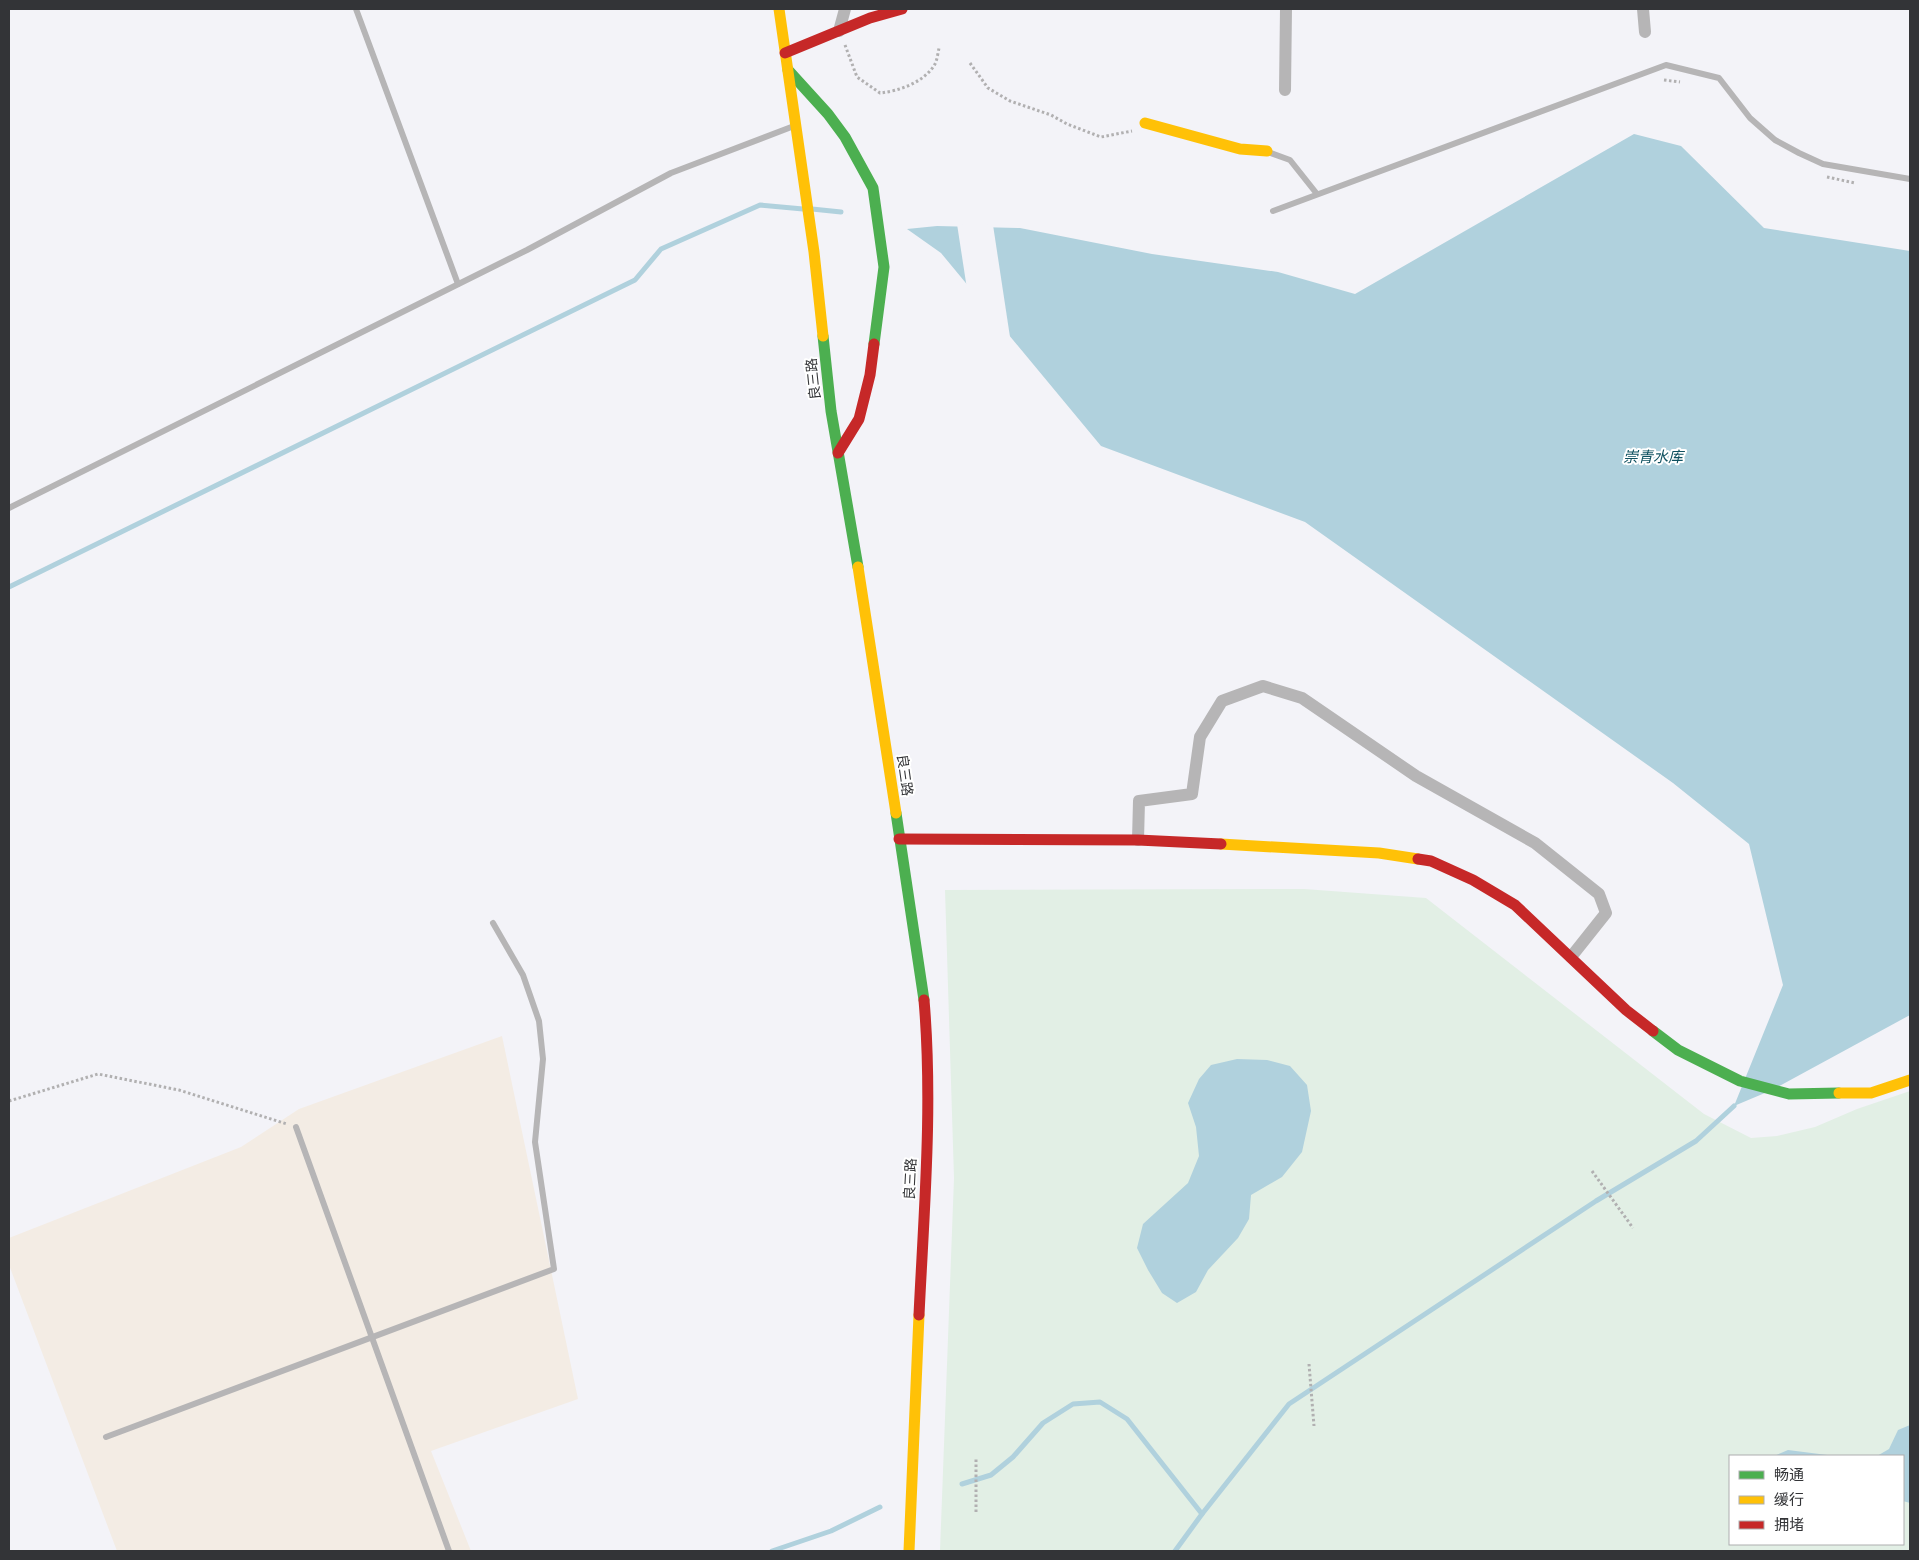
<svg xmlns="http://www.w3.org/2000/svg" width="1919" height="1560" viewBox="0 0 1919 1560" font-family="'PT Sans Narrow','Noto Sans SC',sans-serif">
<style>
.industrial{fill:#f3ece4}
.green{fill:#e2efe5;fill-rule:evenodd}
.water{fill:#b0d1dd}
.pier{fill:#f3f3f8}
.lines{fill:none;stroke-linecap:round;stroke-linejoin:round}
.stream{stroke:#b0d1dd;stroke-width:5}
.path{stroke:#b1b0b1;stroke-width:3;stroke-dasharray:2.5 2.5;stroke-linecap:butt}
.lane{stroke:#b6b5b6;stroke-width:6}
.street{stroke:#b6b5b6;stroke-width:12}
.fast{stroke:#4caf50;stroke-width:11}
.slow{stroke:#ffc107;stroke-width:11}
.jam{stroke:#c62828;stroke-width:11}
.labels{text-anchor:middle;stroke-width:4;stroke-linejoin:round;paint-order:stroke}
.street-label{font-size:14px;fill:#333437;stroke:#fff}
.water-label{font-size:15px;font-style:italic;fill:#0f5160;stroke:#fff}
</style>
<rect width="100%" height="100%" fill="#f3f3f8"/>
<polygon class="industrial" points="502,1036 578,1399 431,1451 471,1551 117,1551 9,1265 9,1238 241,1147 299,1109"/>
<path class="green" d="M1304,889l122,9 278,216 47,24 26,-2 38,-9 42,-18 53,-18v460h-970l14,-373 -9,-288zM1730,1456h173v88h-173z"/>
<g class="water">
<polygon points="1634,134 1681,146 1764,228 1910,251 1910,1015 1772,1090 1734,1106 1783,985 1749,844 1673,783 1305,522 1101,446 941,253 907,229 937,226 1020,228 1152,254 1278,272 1355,294"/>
<polygon points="1237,1059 1267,1060 1290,1066 1307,1085 1311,1111 1302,1152 1282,1177 1251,1195 1249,1219 1238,1238 1208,1270 1196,1292 1177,1303 1162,1293 1148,1270 1137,1248 1143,1224 1188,1183 1199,1156 1196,1127 1188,1103 1199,1079 1211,1065"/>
<polygon points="1910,1425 1910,1503 1903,1501 1903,1456 1877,1456 1889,1449 1898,1430"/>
<polygon points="1788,1450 1835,1456 1774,1456"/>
</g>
<polygon class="pier" points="957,224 993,225 1010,337 1007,338 967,289"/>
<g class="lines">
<g class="stream">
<polyline points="812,209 841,212"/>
<polyline points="9,587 635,280 661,249 760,205 803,209"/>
<polyline points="962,1484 991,1475 1013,1457 1043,1423 1073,1404 1100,1402 1127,1419 1202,1514"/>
<polyline points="772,1551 831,1531 880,1507"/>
<polyline points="1175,1551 1202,1514 1289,1404 1596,1201 1696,1141 1734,1106"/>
</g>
<g class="path">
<path d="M845,45l12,32 23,16c19,-2 45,-11 55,-29 2,-4 3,-11 4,-16"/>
<polyline points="970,63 988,88 1010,101 1051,115 1067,124 1101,137 1132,131"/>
<polyline points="1664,80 1680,82"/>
<polyline points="1827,177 1855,183"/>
<polyline points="9,1101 98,1074 179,1090 287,1124"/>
<polyline points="1592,1171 1633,1228"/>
<polyline points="1309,1364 1314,1426"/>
<polyline points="976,1512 976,1459"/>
</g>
<g class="lane">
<polyline points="356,9 458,284"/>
<polyline points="1268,152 1290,160 1317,194"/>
<polyline points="1273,211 1666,65 1719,78 1750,118 1775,140 1799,153 1823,164 1910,179"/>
<polyline points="9,508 527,250 671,173 794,126"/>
<polyline points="296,1127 449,1551"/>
<polyline points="106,1437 554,1269 535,1142 543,1059 539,1021 523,975 493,923"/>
</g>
<g class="street">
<polyline points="1643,9 1645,32"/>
<polyline points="839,31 845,9"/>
<polyline points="1285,90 1286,9"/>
<polyline points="1138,840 1139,801 1192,794 1200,737 1222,701 1263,686 1302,698 1416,776 1535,843 1599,894 1606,913 1571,957"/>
</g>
<g class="fast">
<polyline points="788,70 828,114 845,137 873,188 884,267 874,344"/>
<polyline points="823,336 831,411 858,567"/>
<polyline points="896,813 924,1000"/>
<polyline points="1653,1031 1678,1050 1740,1081 1789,1094 1839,1093"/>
</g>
<g class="slow">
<polyline points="779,9 814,252 823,336"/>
<polyline points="1145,123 1240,149 1267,151"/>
<polyline points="858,567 896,813"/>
<polyline points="1221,844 1379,853 1418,859"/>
<polyline points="1839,1093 1871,1093 1910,1080"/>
<polyline points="909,1551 919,1315"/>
</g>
<g class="jam">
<polyline points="785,53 870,18 902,9"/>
<polyline points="838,453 859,419 870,375 874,344"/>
<polyline points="899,839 1138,840 1221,844"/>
<polyline points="1418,859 1431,861 1473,880 1515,905 1626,1010 1653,1031"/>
<path d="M919,1315c5,-105 14,-210 5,-315"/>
</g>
</g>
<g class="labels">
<g class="street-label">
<text transform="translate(813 379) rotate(-96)" y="5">良三路</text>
<text transform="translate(905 775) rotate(82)" y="5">良三路</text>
<text transform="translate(910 1179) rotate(-87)" y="5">良三路</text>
</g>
<g class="water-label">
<text x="1653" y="462">崇青水库</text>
</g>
</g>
<rect width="1919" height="1560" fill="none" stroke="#333437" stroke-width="20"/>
<rect x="1729" y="1455" width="175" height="90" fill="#ffffff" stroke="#adaeaf"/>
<rect x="1739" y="1471" width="25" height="8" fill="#4caf50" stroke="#adaeaf"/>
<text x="1774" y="1480" font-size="15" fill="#333437">畅通</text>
<rect x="1739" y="1496" width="25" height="8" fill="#ffc107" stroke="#adaeaf"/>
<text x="1774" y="1505" font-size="15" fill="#333437">缓行</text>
<rect x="1739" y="1521" width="25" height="8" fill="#c62828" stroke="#adaeaf"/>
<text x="1774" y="1530" font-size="15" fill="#333437">拥堵</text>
</svg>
